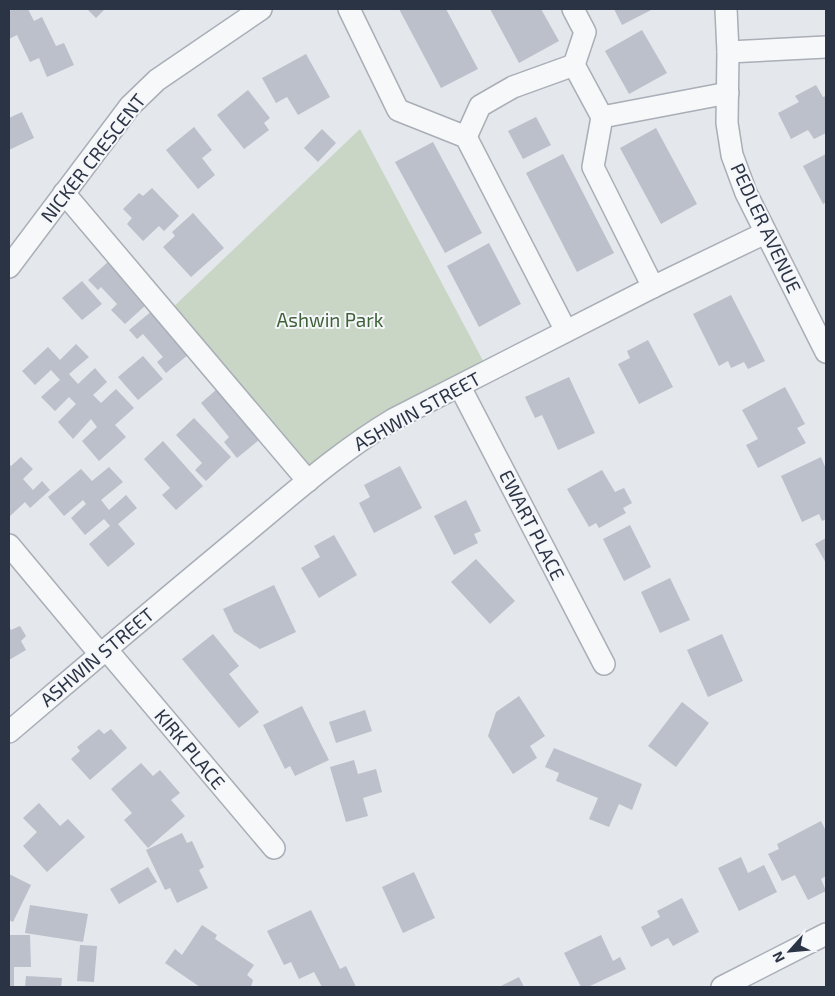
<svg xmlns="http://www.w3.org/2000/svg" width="835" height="996" viewBox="0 0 835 996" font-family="'Exo 2',sans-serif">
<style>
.green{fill:#c9d6c5}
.building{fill:#bbc0ca}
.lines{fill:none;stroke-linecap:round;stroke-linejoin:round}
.minor-casing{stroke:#a9aeb7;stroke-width:24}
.minor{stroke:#f7f8fa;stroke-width:21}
.labels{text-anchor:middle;stroke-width:4;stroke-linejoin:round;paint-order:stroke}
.street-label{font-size:19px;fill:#2b3445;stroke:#f4f6f9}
.park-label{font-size:19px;fill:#3f6138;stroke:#f4f6f9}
</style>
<rect width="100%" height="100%" fill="#e4e7ec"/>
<polygon class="green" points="360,129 489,372 312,478 170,310"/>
<g class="building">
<polygon points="14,9 28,9 34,21 42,17 56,46 64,43 74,65 47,77 39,58 30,62 17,35 9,39 9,11"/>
<polygon points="87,9 105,9 96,18"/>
<polygon points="399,9 446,9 478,69 441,88"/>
<polygon points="490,9 541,9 559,41 519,63"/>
<polygon points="614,9 653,9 622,25"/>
<polygon points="642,30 667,73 629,94 605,51"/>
<polygon points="306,54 330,97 298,115 287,97 276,103 262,78"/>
<polygon points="816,85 823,97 826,96 826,133 814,139 808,130 791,139 778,113 799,102 795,96"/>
<polygon points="248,90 270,118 264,123 269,130 244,149 217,115"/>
<polygon points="22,112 34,138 9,150 9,118"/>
<polygon points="536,117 551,145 523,159 508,131"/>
<polygon points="194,127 212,150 202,158 215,175 198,189 166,150"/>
<polygon points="656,128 697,204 661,224 620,148"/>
<polygon points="322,129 336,143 318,162 304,148"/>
<polygon points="433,142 482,233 445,253 395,162"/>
<polygon points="563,154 614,253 577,272 526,173"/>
<polygon points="826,154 826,202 823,204 803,166"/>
<polygon points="152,188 179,216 164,231 159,226 143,241 127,224 132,218 123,209 139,193 143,196"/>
<polygon points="193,213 224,248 191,277 163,247 175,236 172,232"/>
<polygon points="489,243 521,304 479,327 447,266"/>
<polygon points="109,261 147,304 125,324 111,310 117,304 101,287 98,290 88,280"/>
<polygon points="82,281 102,304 82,320 62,298"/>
<polygon points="731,295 765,361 748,369 744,362 731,368 728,361 719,366 693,314"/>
<polygon points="153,310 189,354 166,373 157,362 163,357 143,334 137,339 129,330"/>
<polygon points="648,340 673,387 639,404 618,364 630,358 627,351"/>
<polygon points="76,344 89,357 69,374 78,384 95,368 107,382 93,395 101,403 116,389 134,408 115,425 126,437 99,461 82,441 97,427 91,419 73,439 58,422 76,404 69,397 55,411 41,397 60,380 51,370 35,385 22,371 48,347 60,360"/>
<polygon points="143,356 163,379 138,400 118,377"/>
<polygon points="569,377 595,433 558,450 542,415 535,418 525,397"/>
<polygon points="785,387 805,424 797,428 806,443 758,468 746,445 758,439 742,410"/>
<polygon points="217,389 259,440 237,458 224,442 229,437 201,403"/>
<polygon points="194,418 231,457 206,481 195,470 202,463 176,435"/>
<polygon points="163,441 203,486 176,510 162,495 170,488 144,459"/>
<polygon points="21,457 33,469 23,479 33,490 42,481 50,490 30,508 25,502 9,517 9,463 11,466"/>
<polygon points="821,457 826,469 826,519 822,521 819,514 802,522 781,476"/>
<polygon points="400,466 422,508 374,533 359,503 370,497 364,485"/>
<polygon points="109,467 123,482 101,500 109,510 126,495 137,508 118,524 135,544 108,567 89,544 110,526 104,519 85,535 71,518 86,504 83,500 64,516 48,497 81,469 92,481"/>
<polygon points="602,470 615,492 624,488 632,503 623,508 626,513 599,528 596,523 589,527 567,489"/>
<polygon points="466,500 481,531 474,534 478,543 454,555 434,516"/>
<polygon points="630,525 651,567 624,581 603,539"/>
<polygon points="334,535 357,575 319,598 301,568 320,557 314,546"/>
<polygon points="826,538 826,563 815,544"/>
<polygon points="476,559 515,601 490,624 451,582"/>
<polygon points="670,578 690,620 660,633 641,592"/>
<polygon points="274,585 296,632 260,649 234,632 223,609"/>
<polygon points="9,626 11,630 20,626 26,636 21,641 26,650 9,660"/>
<polygon points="213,634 239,666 229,674 259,712 239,728 182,659"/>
<polygon points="722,634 743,681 708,697 687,650"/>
<polygon points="519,696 545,736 530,746 537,758 513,774 488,736 496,712"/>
<polygon points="682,702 709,723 676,767 648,746"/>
<polygon points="302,706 329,760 295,776 290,766 285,769 263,725"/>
<polygon points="365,710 372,731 336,743 329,722"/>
<polygon points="99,729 104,734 111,729 127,748 90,780 71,759 80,751 77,747"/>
<polygon points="554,748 642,784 632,810 619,804 609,827 589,819 598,798 556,781 559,773 545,767"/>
<polygon points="354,760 358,774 376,769 382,792 363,798 368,816 346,822 330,767"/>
<polygon points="141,763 153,776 160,770 180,793 171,800 185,816 148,848 124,820 132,813 111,789"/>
<polygon points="39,803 60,826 68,819 85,837 47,872 23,846 37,832 23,818"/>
<polygon points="821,821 826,831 826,876 821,879 826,891 808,900 795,875 782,881 768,854 779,849 777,844"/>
<polygon points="182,833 187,843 192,841 204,867 199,870 208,888 177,903 170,888 165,890 146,850"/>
<polygon points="741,857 748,873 764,865 777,892 739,911 718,868"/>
<polygon points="148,867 157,882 119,904 110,889"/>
<polygon points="414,872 435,918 403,933 382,887"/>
<polygon points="9,874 31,885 13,922 9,920"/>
<polygon points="682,898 699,932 673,946 668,938 651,947 641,927 660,917 657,911"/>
<polygon points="30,905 88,914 83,942 25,933"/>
<polygon points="311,910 340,969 346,966 356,987 322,987 314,972 299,979 291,962 284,965 267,931"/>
<polygon points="202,925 217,935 215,939 254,965 247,975 253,980 251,987 200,987 165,963 175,949 182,955"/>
<polygon points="9,935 30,935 31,967 14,967 14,987 9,987"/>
<polygon points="601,935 613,961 620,957 626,969 588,987 581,987 564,953"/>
<polygon points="80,945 97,946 94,982 77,981"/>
<polygon points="26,976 62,978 61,987 25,987"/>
<polygon points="519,977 524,987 499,987"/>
</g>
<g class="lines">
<defs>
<g id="minor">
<polyline points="349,9 398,110 466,137 566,331"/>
<polyline points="573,9 585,32 574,65 602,117 593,167 653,287"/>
<polyline points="726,9 728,52 727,123 732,155 746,193 826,352"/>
<polyline points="728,52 826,47"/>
<polyline points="602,117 728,93"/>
<polyline points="466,137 480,106 513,87 574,65"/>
<polyline points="64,193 308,481"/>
<polyline points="9,267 130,106 157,80 261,9"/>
<polyline points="460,387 604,664"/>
<polyline points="9,545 100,654"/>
<polyline points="106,649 274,848"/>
<path d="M9,732c76,-65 152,-129 229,-193 51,-42 99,-86 156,-120l259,-132 112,-54"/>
<polyline points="722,987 826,934"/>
</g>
</defs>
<use href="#minor" class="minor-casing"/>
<use href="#minor" class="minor"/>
</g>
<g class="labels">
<g class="street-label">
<text transform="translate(93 158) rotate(-52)" y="7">NICKER CRESCENT</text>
<text transform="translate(766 228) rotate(65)" y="7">PEDLER AVENUE</text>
<text transform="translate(417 411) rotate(-29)" y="7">ASHWIN STREET</text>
<text transform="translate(532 525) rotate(63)" y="7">EWART PLACE</text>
<text transform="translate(97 657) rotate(-40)" y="7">ASHWIN STREET</text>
<text transform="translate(190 749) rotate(50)" y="7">KIRK PLACE</text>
</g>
<g class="park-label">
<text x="330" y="327">Ashwin Park</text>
</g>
</g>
<rect width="835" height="996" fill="none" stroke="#2b3445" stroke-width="20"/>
<g transform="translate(790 951) rotate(243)" stroke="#f4f6f9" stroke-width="4" paint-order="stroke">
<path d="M0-4L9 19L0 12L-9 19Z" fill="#2b3445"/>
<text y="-8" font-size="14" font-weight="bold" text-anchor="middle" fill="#2b3445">N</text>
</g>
</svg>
